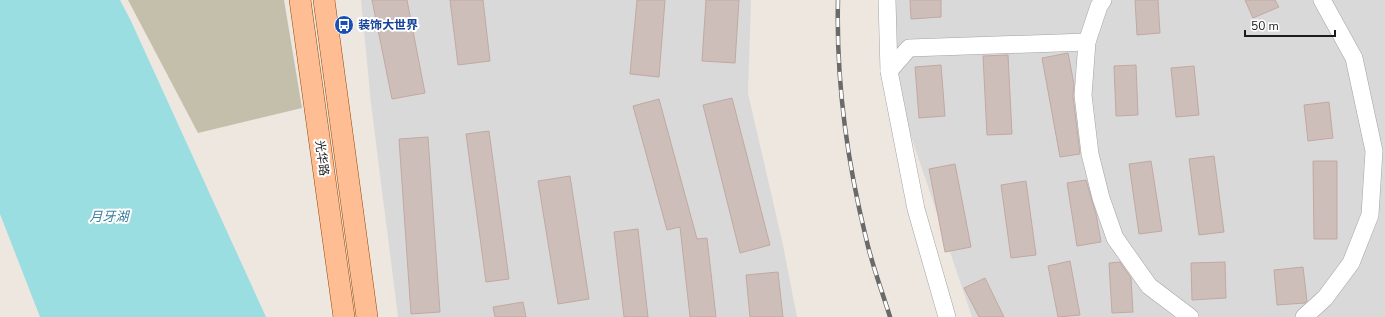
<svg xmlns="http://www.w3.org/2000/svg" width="1385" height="317" viewBox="0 0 1385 317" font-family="'Nunito Sans','Noto Sans SC',sans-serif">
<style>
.residential{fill:#dad9d9}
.construction{fill:#c4bfab}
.water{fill:#9bdee1}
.building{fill:#cebeb9;stroke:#c1a9a1}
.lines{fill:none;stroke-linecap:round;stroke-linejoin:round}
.minor-casing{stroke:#a3a3a3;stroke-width:18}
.major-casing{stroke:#934700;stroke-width:22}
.minor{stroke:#fff;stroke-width:17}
.major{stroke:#ffbd94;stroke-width:21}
.rail-casing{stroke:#6a6a6a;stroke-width:4.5}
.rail{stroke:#fff;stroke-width:3;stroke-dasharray:9;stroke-linecap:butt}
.labels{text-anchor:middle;stroke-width:4;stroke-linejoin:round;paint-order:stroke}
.transit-label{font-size:12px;font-weight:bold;fill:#164399;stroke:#fff;text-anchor:start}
.street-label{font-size:12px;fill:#1c1c1c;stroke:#fff}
.water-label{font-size:13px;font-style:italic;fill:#397d9c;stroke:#fff}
</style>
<rect width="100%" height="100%" fill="#eee7e0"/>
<g class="residential">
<polygon points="361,0 751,0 748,93 783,245 797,317 398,317 371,104"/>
<polygon points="892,0 1385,0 1385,317 972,317 889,71"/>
</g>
<polygon class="construction" points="128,0 284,0 302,108 198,133"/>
<polygon class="water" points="0,0 120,0 131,21 266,317 40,317 0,214"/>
<g class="building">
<polygon points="372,0 407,0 425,93 392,99"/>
<polygon points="450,0 483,0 490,61 458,65"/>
<polygon points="637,0 665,0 659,77 630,74"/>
<polygon points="706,0 739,0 735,63 702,61"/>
<polygon points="910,0 941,0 941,17 911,19"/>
<polygon points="1135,0 1158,0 1160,33 1137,35"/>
<polygon points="1245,0 1275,0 1279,7 1253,18"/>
<polygon points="1068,53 1074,84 1073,96 1080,154 1060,157 1042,58"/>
<polygon points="1008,55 1012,134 987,135 983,56"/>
<polygon points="941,65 945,116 919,118 915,67"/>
<polygon points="1136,65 1138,115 1116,116 1114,66"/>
<polygon points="1194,66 1199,115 1176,117 1171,68"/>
<polygon points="732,98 770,245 740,253 703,105"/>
<polygon points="659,99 697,239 707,238 716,317 690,317 680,227 667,230 633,106"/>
<polygon points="1329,102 1333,138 1308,141 1304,105"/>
<polygon points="489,131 509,279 486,282 466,134"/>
<polygon points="428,137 440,312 411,314 399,139"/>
<polygon points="1214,156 1224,232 1199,235 1189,159"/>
<polygon points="1151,161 1162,231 1139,234 1129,164"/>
<polygon points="1313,161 1337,161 1337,239 1314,239"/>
<polygon points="955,164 971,247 945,252 929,169"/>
<polygon points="570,176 589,299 558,304 538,181"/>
<polygon points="1086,180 1096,214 1101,242 1077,246 1067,183"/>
<polygon points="1026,181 1036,255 1011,258 1001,185"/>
<polygon points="638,229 648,317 624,317 614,232"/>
<polygon points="1070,261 1080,315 1058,317 1048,266"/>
<polygon points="1120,262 1131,278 1133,312 1112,313 1109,263"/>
<polygon points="1225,262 1226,298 1192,300 1191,263"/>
<polygon points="1303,267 1307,301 1305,303 1277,305 1274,270"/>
<polygon points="778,272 783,317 750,317 746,275"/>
<polygon points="985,278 1004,317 979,317 964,288"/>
<polygon points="523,302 526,317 495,317 493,307"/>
</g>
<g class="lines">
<defs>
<g id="minor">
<polyline points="887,0 889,71 916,209 947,317"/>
<polyline points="1103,0 1099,6 1087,42 1083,95 1090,154 1101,198 1115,238 1149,286 1190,317"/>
<polyline points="889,71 909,48 1087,42"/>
<polyline points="1304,317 1325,298 1351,263 1370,215 1374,151 1354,58 1322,0"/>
</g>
<g id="major">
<polyline points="300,0 344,317"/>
<polyline points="324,0 367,317"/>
</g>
</defs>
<use href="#minor" class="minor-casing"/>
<use href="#major" class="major-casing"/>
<use href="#minor" class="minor"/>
<use href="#major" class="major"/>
<defs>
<path id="rail" d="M838,0c-2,80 9,161 28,238 6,27 16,53 24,79"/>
</defs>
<use href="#rail" class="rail-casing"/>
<use href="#rail" class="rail"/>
</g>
<defs>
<symbol id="bus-disc" viewBox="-11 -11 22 22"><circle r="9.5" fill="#1a4fb4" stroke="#fff"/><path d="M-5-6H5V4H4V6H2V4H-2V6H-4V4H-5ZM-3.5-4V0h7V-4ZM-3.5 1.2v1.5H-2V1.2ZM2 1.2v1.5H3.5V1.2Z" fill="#fff"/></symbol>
</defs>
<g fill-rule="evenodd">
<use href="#bus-disc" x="333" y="14" width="22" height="22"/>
</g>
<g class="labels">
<g class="transit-label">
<text x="358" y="29">装饰大世界</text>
</g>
<g class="street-label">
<text transform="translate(322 158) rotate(82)" y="4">光华路</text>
</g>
<g class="water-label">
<text x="109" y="221">月牙湖</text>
</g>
</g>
<path d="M1245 30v6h90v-6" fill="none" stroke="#1c1c1c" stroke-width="2"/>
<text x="1251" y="30" font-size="12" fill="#1c1c1c" stroke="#ffffff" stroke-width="3" paint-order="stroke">50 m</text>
</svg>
